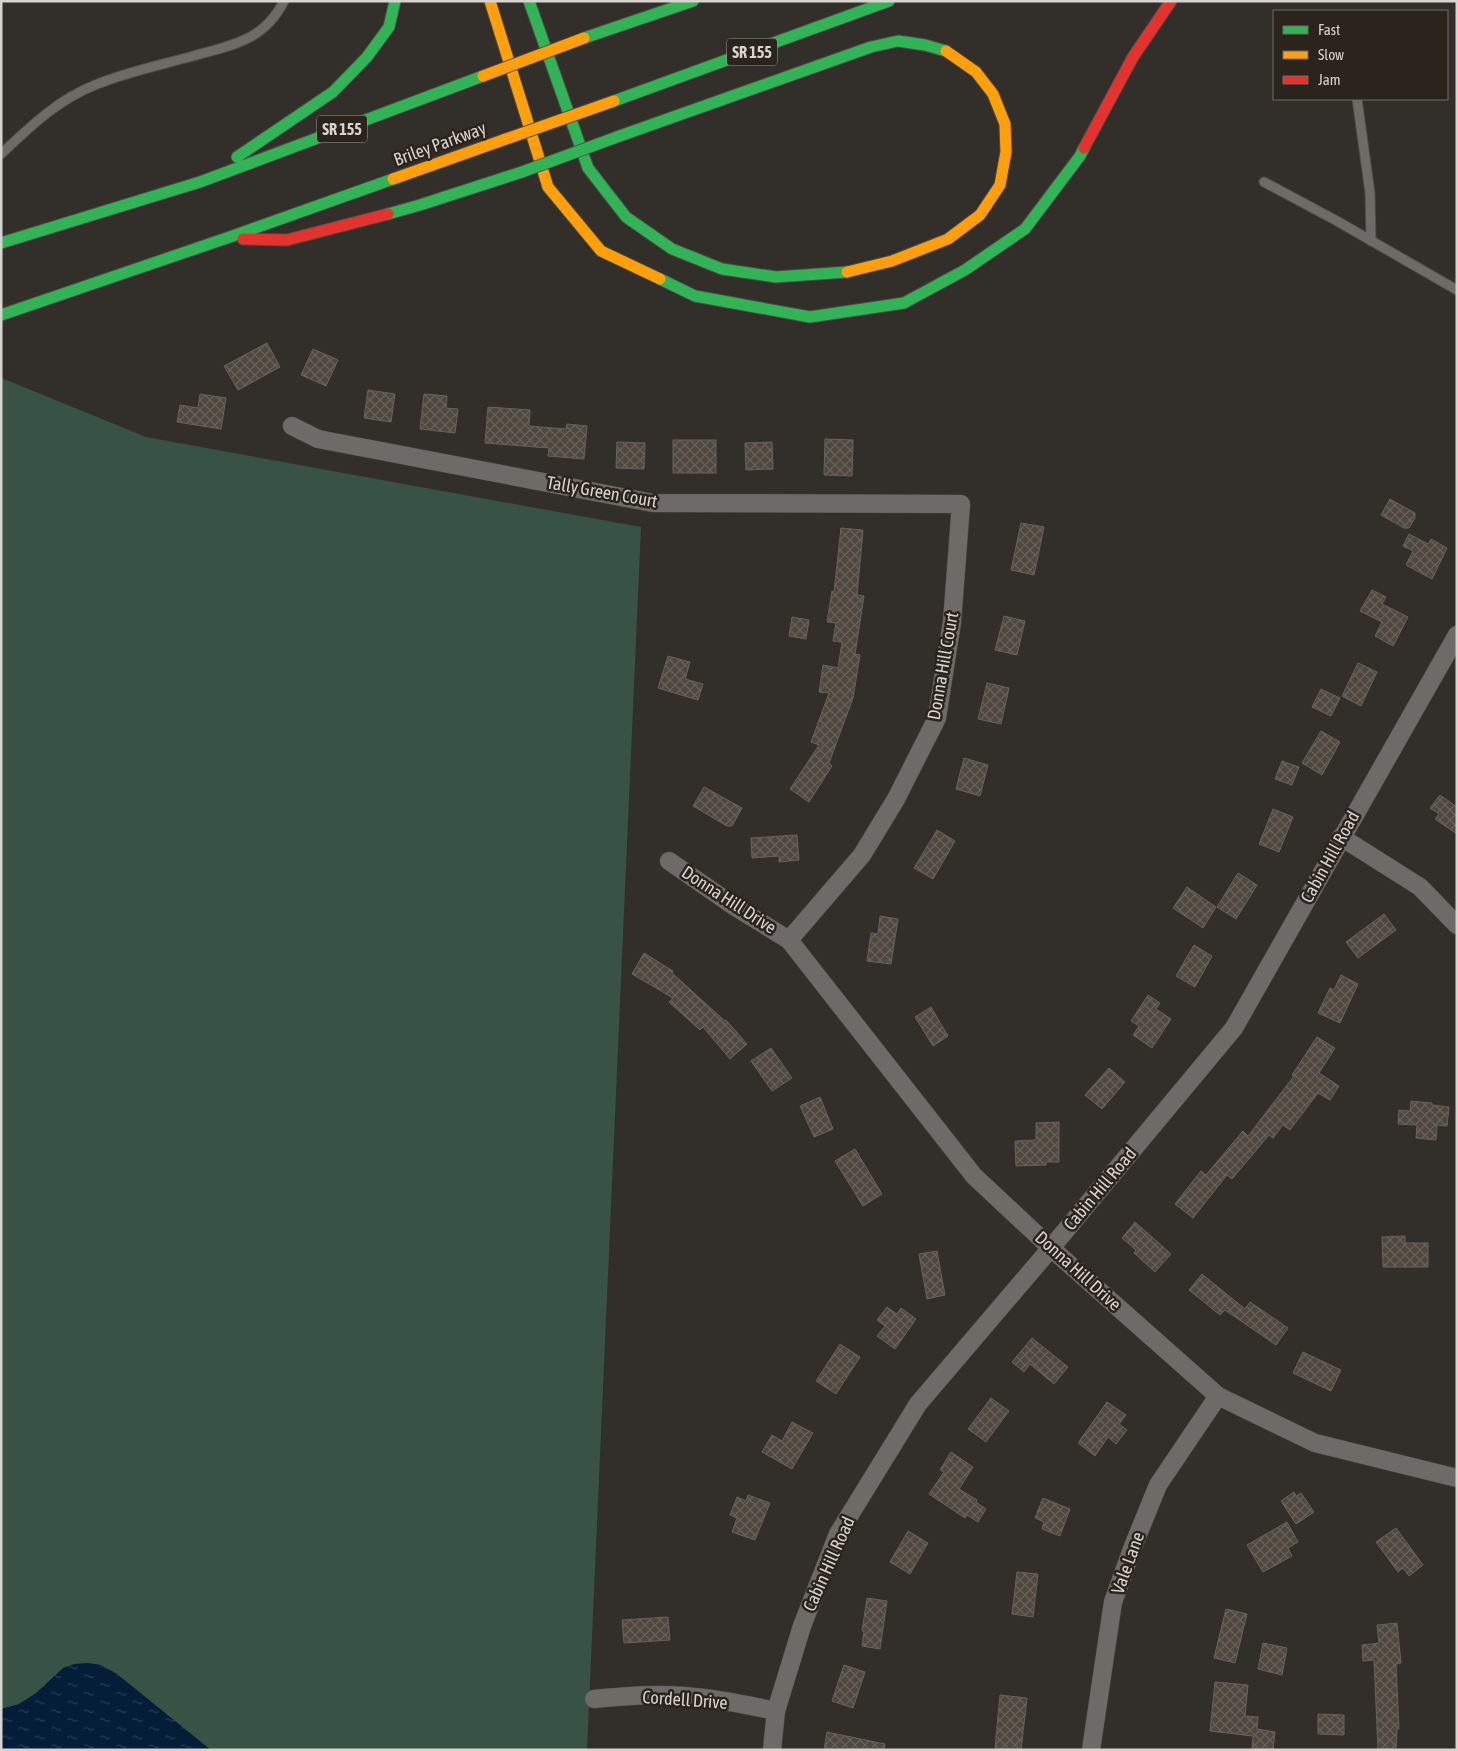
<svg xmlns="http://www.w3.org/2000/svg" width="1458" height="1751" viewBox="0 0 1458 1751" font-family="'Asap Condensed',sans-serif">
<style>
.grass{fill:#385245}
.water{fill:url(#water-ripples)}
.building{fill:url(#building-cross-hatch);stroke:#666360}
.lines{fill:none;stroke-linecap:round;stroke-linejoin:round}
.lane-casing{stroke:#4f4c48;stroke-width:11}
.street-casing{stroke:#4f4c48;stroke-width:19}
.fast-casing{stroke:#4f4c48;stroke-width:13}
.slow-casing{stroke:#4f4c48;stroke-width:13}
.jam-casing{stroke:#4f4c48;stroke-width:13}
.lane{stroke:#6d6a67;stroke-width:9}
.street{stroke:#6d6a67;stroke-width:18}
.fast{stroke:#30b455;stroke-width:11}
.slow{stroke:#ff9f0a;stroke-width:11}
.jam{stroke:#e5322d;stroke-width:11}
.fast-bridge-casing{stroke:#4f4c48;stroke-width:13;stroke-linecap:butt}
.slow-bridge-casing{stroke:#4f4c48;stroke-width:13;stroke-linecap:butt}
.fast-bridge{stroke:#30b455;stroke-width:11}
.slow-bridge{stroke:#ff9f0a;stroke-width:11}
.labels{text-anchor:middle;stroke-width:5;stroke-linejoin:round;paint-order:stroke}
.shield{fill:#2b241d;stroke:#a39e99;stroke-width:1}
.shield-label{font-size:16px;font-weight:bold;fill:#d7d3ce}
.street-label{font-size:18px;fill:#d7d3ce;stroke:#2b241d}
</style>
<defs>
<pattern id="water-ripples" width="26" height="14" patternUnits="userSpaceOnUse" patternTransform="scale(1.25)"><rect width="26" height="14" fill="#041d39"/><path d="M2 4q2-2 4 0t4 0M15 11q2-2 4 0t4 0" fill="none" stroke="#283d54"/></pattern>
<pattern id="building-cross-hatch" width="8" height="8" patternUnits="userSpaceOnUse" patternTransform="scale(1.25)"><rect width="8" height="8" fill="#50473e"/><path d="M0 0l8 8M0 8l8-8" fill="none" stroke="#686159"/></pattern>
</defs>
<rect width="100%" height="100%" fill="#322e2a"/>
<polygon class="grass" points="1,379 4,379 146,437 641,527 587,1750 1,1750"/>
<polygon class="water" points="88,1663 101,1665 117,1674 211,1750 1,1750 1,1709 19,1704 36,1693 63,1668 74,1664"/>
<g class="building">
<polygon points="267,343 280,367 238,390 224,366"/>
<polygon points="313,349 338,360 326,386 301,375"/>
<polygon points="368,390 395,394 391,422 364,418"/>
<polygon points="200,394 226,398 221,429 177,422 180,405 198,408"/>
<polygon points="424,394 447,396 446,408 458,409 455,433 420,429"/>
<polygon points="488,407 530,410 529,426 566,429 567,424 587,426 584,459 548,456 549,448 485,443"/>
<polygon points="825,439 853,440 852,476 824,475"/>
<rect x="673" y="440" width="43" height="33"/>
<polygon points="617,442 645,443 644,469 616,468"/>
<polygon points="772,442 773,469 746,470 745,443"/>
<polygon points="1390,499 1415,513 1415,518 1409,528 1404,528 1381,515"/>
<polygon points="1021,523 1044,527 1034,575 1011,570"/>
<polygon points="841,528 863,530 857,595 864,596 855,654 860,655 853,698 829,763 832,766 809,802 790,789 819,745 811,742 829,693 819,692 823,665 838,668 842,642 833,641 836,623 827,622 832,591 834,592"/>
<polygon points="1409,534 1428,544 1431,539 1447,548 1432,579 1406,565 1413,551 1403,546"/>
<polygon points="1372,590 1386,597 1382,604 1408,617 1393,646 1375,636 1382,622 1360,611"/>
<polygon points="1004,616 1025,621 1017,655 995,650"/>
<polygon points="792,617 809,620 806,639 789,636"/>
<polygon points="668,656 690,662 685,679 703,684 698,700 658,688"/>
<polygon points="1358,663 1377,672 1361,706 1342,696"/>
<polygon points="987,683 1009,688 1001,724 978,719"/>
<polygon points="1321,689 1340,698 1331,716 1312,707"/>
<polygon points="1321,731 1340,742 1322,775 1302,763"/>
<polygon points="964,758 988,765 980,796 956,789"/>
<polygon points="1282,761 1299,767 1292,785 1275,779"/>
<polygon points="704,787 742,808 732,826 727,826 693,806"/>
<polygon points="1440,795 1457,807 1457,834 1435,819 1439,814 1430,808"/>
<polygon points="1273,809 1293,817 1279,852 1259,844"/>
<polygon points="937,830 955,841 933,879 914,868"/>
<polygon points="797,835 799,860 779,862 779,856 752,858 751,838"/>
<polygon points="1238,873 1257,885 1236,919 1217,907"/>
<polygon points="1187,887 1216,907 1203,928 1173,908"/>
<polygon points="1384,914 1396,930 1358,958 1346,942"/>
<polygon points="880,916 898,919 891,964 867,961 871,933 878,934"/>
<polygon points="1194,945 1212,956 1195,987 1176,976"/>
<polygon points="644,953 673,971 672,973 725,1021 726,1020 747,1044 730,1059 703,1027 700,1030 669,1002 673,998 632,974"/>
<polygon points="1341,975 1358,984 1340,1023 1318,1013 1330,988 1334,990"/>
<polygon points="1148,995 1160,1003 1156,1009 1171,1019 1152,1048 1133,1035 1139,1026 1131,1021"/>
<polygon points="931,1007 948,1036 933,1046 915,1017"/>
<polygon points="1317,1037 1335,1048 1319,1073 1339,1086 1330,1100 1318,1093 1290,1130 1283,1125 1273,1138 1269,1135 1232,1179 1227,1175 1193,1218 1175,1204 1201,1171 1206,1175 1243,1131 1248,1136 1294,1076 1292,1075"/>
<polygon points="771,1048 792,1078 772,1091 751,1061"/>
<polygon points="1109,1068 1125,1082 1102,1109 1085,1095"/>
<polygon points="820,1097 833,1129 814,1137 800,1106"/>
<polygon points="1411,1101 1432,1103 1432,1105 1449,1107 1447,1126 1437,1125 1436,1140 1416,1138 1417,1125 1398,1124 1399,1110 1410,1111"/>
<polygon points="1059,1122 1059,1162 1046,1162 1046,1165 1016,1166 1015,1141 1036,1140 1036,1123"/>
<polygon points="855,1149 882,1194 863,1206 835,1161"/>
<polygon points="1135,1222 1171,1254 1155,1272 1134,1253 1136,1250 1122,1238"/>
<polygon points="1405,1236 1405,1243 1428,1243 1428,1267 1383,1267 1382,1237"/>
<polygon points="937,1251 945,1295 927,1299 919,1254"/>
<polygon points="1202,1274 1245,1309 1250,1302 1288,1328 1276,1345 1225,1310 1220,1315 1189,1290"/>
<polygon points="887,1307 897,1314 901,1308 916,1319 895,1349 877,1336 885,1326 877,1320"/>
<polygon points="1032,1338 1068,1367 1054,1384 1030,1364 1024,1372 1012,1362"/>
<polygon points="840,1344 860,1357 836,1394 816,1381"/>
<polygon points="1303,1352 1341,1370 1331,1391 1293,1373"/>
<polygon points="991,1398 1009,1411 986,1442 968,1429"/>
<polygon points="1107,1402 1126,1415 1119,1424 1127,1430 1116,1444 1108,1437 1095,1456 1078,1443"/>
<polygon points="792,1422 813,1433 792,1469 762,1452 772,1435 782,1441"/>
<polygon points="951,1452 973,1467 959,1489 977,1500 976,1502 986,1509 978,1522 967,1515 965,1518 929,1494 944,1472 940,1470"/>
<polygon points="1294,1492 1296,1496 1301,1493 1314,1512 1296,1524 1281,1501"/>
<polygon points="748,1495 770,1503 755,1540 732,1532 737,1518 730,1515 737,1497 746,1501"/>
<polygon points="1043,1498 1070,1509 1060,1536 1042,1529 1044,1522 1035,1518"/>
<polygon points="1287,1522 1298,1542 1288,1548 1292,1556 1263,1572 1247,1545"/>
<polygon points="1396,1528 1423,1565 1409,1576 1403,1568 1398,1572 1376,1542"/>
<polygon points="908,1531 928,1543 910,1574 890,1562"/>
<polygon points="1017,1572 1038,1574 1033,1617 1012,1614"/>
<polygon points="867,1598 887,1601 880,1649 862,1646 864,1631 862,1631"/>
<polygon points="1226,1609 1247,1614 1235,1663 1214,1658"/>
<polygon points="668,1617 670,1640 624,1643 622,1620"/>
<polygon points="1397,1623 1401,1663 1396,1664 1399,1729 1397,1729 1396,1750 1378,1750 1374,1660 1363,1661 1362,1645 1379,1643 1377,1625"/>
<polygon points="1263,1643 1287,1648 1282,1675 1258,1669"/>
<polygon points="844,1665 865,1672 853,1708 832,1701"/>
<polygon points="1215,1682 1248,1685 1245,1716 1258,1717 1257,1729 1275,1732 1273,1750 1252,1748 1253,1736 1210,1731"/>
<polygon points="1000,1695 1027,1698 1021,1750 995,1748"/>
<polygon points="1318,1714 1344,1715 1344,1735 1318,1734"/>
<polygon points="827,1732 885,1744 884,1750 824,1750"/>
</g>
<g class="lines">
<defs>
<g id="lane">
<polyline points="1357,99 1370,193 1371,241"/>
<path d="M1,154c29,-27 56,-54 94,-69 31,-13 66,-20 98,-29 39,-11 71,-15 91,-55"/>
<polyline points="1264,182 1337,221 1457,290"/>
</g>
<g id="street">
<polyline points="292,426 318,439 653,503 961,504 952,622 937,718 896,799 862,855 789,940 974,1176 1051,1248 1218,1396 1315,1443 1457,1478"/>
<polyline points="1341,837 1420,887 1457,925"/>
<polyline points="669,861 734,906 789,940"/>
<path d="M594,1699c21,-2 43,-4 65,-4 39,0 79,8 117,16"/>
<polyline points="772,1750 776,1711 802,1626 838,1534 918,1404 1051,1248 1234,1028 1457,635"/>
<polyline points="1091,1750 1113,1602 1132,1549 1158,1485 1218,1396"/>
</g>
<g id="fast">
<polyline points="529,1 588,168 626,217 672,249 722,269 776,277 847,272"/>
<polyline points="584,38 693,1"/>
<polyline points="614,101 889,1"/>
<polyline points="617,137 871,47 898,41 925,45 946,51"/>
<polyline points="237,157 333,92 367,57 389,27 395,1"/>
<polyline points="388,214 420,205 522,172"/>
<polyline points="1,243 200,182 483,76"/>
<polyline points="660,279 695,296 810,317 904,303 965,270 1025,229 1080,156 1084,148"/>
<polyline points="1,315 227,238 393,179"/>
</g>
<g id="slow">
<polyline points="490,1 548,187 601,251 660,279"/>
<polyline points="393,179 506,139"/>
<polyline points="847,272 892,261 948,239 980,215 1000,185 1006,152 1005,124 993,94 976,72 946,51"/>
</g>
<g id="jam">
<polyline points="1084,148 1133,57 1171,1"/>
<polyline points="243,239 287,240 388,214"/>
</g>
</defs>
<use href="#lane" class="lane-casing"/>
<use href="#street" class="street-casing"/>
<use href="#fast" class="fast-casing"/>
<use href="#slow" class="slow-casing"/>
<use href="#jam" class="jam-casing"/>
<use href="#lane" class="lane"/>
<use href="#street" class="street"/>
<use href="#fast" class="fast"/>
<use href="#slow" class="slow"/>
<use href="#jam" class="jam"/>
<defs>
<polyline id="fast-bridge" points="522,172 617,137"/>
<g id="slow-bridge">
<polyline points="483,76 584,38"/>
<polyline points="506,139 614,101"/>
</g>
</defs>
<use href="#fast-bridge" class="fast-bridge-casing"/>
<use href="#slow-bridge" class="slow-bridge-casing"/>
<use href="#fast-bridge" class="fast-bridge"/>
<use href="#slow-bridge" class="slow-bridge"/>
</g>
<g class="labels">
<g class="shield">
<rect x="727" y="38.5" width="50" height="27" rx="4"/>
<rect x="317" y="115.5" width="50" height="27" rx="4"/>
</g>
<g class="shield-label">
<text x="752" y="58">SR 155</text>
<text x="342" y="135">SR 155</text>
</g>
<g class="street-label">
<text transform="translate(440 144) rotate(-20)" y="6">Briley Parkway</text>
<text transform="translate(602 492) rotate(10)" y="6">Tally Green Court</text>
<text transform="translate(943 666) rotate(-80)" y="6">Donna Hill Court</text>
<text transform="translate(1330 857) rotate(-61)" y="6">Cabin Hill Road</text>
<text transform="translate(729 900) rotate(33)" y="6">Donna Hill Drive</text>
<text transform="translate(1100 1189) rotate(-50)" y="6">Cabin Hill Road</text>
<text transform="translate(1078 1271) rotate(42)" y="6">Donna Hill Drive</text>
<text transform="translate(1128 1563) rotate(-70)" y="6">Vale Lane</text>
<text transform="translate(829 1564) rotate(-66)" y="6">Cabin Hill Road</text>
<text transform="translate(685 1700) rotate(4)" y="6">Cordell Drive</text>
</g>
</g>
<rect width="1458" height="1751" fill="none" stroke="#d7d3ce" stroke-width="5"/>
<rect x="1273" y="10" width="175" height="90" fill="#2b241d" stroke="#706a64"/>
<rect x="1283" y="26" width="25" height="8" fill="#30b455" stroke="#706a64"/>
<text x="1318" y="35" font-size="15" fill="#d7d3ce">Fast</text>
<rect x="1283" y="51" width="25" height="8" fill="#ff9f0a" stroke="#706a64"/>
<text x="1318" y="60" font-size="15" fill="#d7d3ce">Slow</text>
<rect x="1283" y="76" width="25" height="8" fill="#e5322d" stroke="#706a64"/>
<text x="1318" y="85" font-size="15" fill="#d7d3ce">Jam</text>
</svg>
